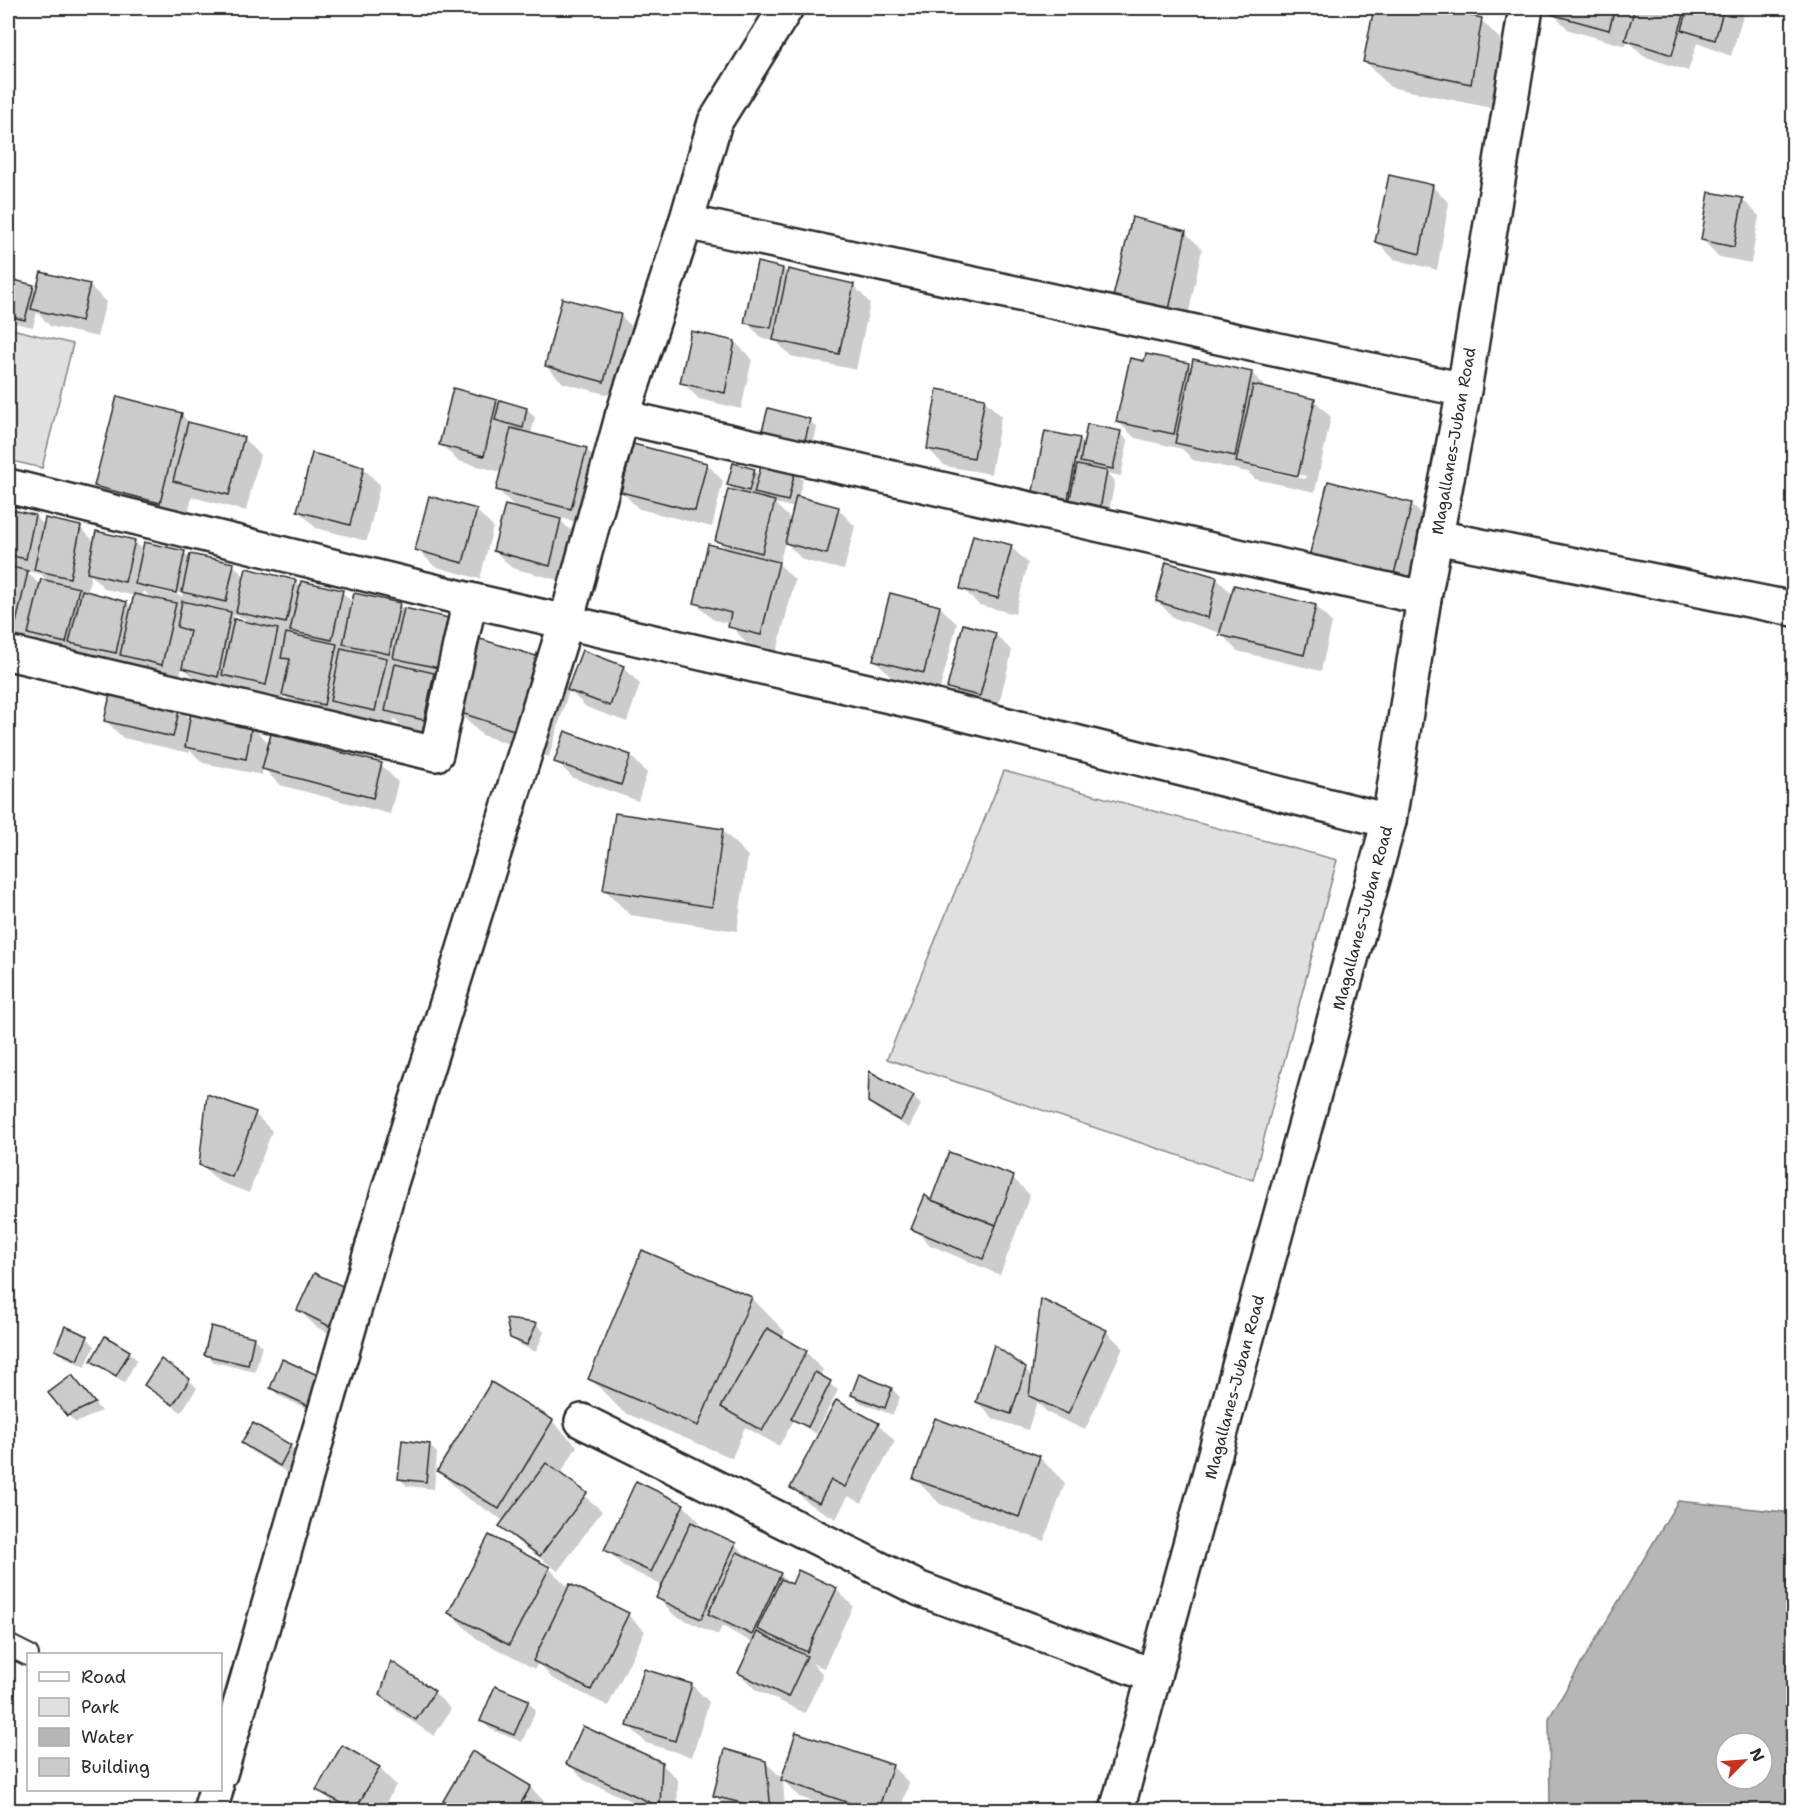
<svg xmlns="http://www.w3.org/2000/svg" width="1801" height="1818" viewBox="0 0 1801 1818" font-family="'Shantell Sans',sans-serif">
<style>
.green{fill:#e0e0e0;stroke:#868686;stroke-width:1.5}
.water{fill:#b6b6b6;stroke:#7e7e7e;stroke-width:1.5;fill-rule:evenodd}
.shadow{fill:#0003;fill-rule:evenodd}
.building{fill:#cbcbcb;stroke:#2b2b2b;stroke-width:1.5}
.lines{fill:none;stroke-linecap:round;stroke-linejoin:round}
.lane-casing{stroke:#2b2b2b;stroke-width:24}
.street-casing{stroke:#2b2b2b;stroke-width:38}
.secondary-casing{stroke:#2b2b2b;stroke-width:38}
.lane{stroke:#fff;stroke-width:20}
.street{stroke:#fff;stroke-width:33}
.secondary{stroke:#fff;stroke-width:33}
.labels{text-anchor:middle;stroke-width:5;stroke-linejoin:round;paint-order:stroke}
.street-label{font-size:16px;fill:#2b2b2b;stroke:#fff}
</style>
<rect width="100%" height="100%" fill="#fff"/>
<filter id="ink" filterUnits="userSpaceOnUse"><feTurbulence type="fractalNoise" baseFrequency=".0167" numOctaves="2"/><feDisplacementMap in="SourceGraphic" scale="12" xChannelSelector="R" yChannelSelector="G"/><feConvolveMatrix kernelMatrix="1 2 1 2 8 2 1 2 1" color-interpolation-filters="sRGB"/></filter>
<g filter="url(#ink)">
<g class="green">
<polygon points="8,328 73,344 42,468 8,460"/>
<polygon points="1004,771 1337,860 1253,1180 887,1059"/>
</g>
<path class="water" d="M1678,1501l115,12v297h-243l-1,-92zM1726,1743h36v36h-36z"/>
<g class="shadow">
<polygon points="1376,8 1427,8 1481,20 1506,45 1496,109 1390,87 1365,61"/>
<polygon points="1553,8 1744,8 1745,9 1731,56 1697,43 1688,71 1643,56 1627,40 1626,46 1569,30 1552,13"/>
<polygon points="1432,186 1449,203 1437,270 1394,259 1377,242"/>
<polygon points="1742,199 1759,216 1751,263 1719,257 1703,240"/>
<polygon points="8,211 14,217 8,242"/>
<polygon points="1185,232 1202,249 1186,326 1131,313 1114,297"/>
<polygon points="783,269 788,274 854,286 870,303 856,370 791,356 777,342 763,339 746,322"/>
<polygon points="15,281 33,286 38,291 89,285 106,302 97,337 50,326 37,312 33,327 15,323 8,315"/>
<polygon points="620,315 637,332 621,398 563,383 546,366"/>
<polygon points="735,342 752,359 741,409 699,399 682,382"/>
<path d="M1145,363l43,1 4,4 60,5 17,17 45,10 17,17 -16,75 -60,-13 -7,-7 -55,-12 -11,-11 -47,-11 -17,-16zM1255,465l51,11 -1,3 -50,-11z"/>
<polygon points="984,400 1001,416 991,474 945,466 928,449"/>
<polygon points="497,401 501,405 527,409 535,417 531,435 586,449 603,466 588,525 557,517 578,538 566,582 512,568 495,551 518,510 497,489 501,472 458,461 441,444"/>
<polygon points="769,410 809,420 817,428 810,456"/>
<polygon points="181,414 192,425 243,438 260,455 246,511 192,497 185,527 121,511 96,486"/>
<polygon points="1120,433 1128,441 1121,476 1107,473 1115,481 1108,516 1050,513 1079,439 1085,445"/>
<polygon points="707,464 723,481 712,527 639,509 622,492"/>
<path d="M734,465l21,6 5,5 35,-4 8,8 -5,18 40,11 17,17 -11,44 -41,-10 -18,-18 -6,22 16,16 -18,71 -31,-8 -16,-19 -18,-5 -17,-17 31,-52 -9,-10 19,-48 -8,-7zM774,503l21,5 -3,12z"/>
<polygon points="363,468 380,485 367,541 316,528 299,511"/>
<polygon points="1329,483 1411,504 1436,529 1416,611"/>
<path d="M8,510l27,6 10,10 36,2 14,14 39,-1 10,10 40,2 7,6 43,6 11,12 50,4 6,6 41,5 11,11 46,2 5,4 44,10 17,17 -24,100 -38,-8 -9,-10 -2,9 -44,-10 -6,-6 -2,10 -39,-10 -17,-16 -1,6 -42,-9 -6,-6 -1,7 -33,-8 -19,-19 -3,15 -132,-30 -14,-14 -2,11 -23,-5zM26,571l15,3 8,9 -8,3zM91,575l14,14 30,7 -3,13 -5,-6 -40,-10zM154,587l29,7v2l-29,-6zM144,591l8,8 -10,-2zM233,615l11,3 6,6 -11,-2z"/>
<polygon points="476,510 493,527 480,579 434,566 417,549"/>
<polygon points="1011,547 1028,563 1015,614 979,605 962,588"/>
<polygon points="1216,578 1233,595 1316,606 1332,623 1321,671 1237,651 1221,633 1174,618 1157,601"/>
<polygon points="940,607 957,624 940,689 892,677 875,660"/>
<polygon points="995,634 1012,651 997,712 966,704 949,687"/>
<polygon points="545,660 571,685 623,667 640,684 627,722 586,707 569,690 549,757 482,735 456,710"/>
<polygon points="179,708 191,720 251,726 270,744 381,765 398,782 390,814 280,785 263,768 262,775 203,763 190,750 190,753 123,738 106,721"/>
<polygon points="631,756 647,773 638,801 573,778 556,761"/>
<polygon points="722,830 748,856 737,931 630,915 605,890"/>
<polygon points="913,1097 921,1105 909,1128 878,1110 869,1101"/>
<polygon points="255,1114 272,1131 249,1193 218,1181 201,1164"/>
<polygon points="1013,1178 1030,1195 1000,1275 930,1245 913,1228 932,1203"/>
<polygon points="643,1252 752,1298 785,1332 782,1338 807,1353 823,1370 819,1376 838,1390 816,1434 794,1420 779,1446 745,1427 732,1458 623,1412 590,1378"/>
<polygon points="346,1289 346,1341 316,1327 299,1310"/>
<polygon points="536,1324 544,1332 536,1352 520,1345 511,1337"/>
<polygon points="1106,1331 1123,1348 1085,1430 1048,1413 1037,1402 1028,1430 994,1419 977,1402 1025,1369 1033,1377"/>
<polygon points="87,1338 95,1346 85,1367 65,1357 57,1349"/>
<polygon points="253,1338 262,1346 255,1372 214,1362 206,1354"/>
<polygon points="129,1352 137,1360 124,1383 93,1361"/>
<polygon points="283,1361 317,1413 279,1396 271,1387"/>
<polygon points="189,1380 197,1388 181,1412 146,1385"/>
<polygon points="80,1385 101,1411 76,1423 68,1415"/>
<polygon points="892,1389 900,1397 893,1415 861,1403 853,1395"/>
<polygon points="552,1421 577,1446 560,1475 602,1511 558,1571 518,1542 501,1525 504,1521 464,1496 439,1471"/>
<polygon points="878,1424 895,1441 862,1503 848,1496 836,1519 809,1504 792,1487"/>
<polygon points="253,1425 290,1446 298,1454 288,1473 251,1451 243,1443"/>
<polygon points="429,1445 437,1453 434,1489 407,1486 399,1478"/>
<polygon points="1039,1457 1065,1483 1044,1541 940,1504 915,1479"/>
<polygon points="683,1505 700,1522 697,1527 735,1545 751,1560 780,1574 792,1586 836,1589 853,1606 824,1668 812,1663 823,1674 805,1713 756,1690 739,1673 753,1643 722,1626 718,1635 674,1615 658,1598 663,1586 623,1566 606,1549"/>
<polygon points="549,1568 570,1589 628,1615 645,1631 608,1706 552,1678 538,1663 535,1669 476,1638 450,1613"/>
<polygon points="392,1663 434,1692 451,1709 434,1736 398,1712 381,1695"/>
<polygon points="645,1671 692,1685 709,1702 692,1757 646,1743 629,1726"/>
<polygon points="528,1702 536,1710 522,1742 490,1729 482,1721"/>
<polygon points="765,1762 783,1779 892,1766 909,1783 900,1810 840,1810 799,1797 783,1780 785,1810 730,1810 715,1796"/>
<polygon points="568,1763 661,1763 678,1780 677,1810 651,1810 584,1780"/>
<polygon points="379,1768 396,1785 382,1810 342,1810 318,1790"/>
<polygon points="530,1787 547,1804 543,1810 454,1810 445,1801"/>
<polygon points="289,1806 297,1810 287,1810"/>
<polygon points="396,1806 405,1810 394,1810"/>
</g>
<g class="building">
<polygon points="1374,8 1434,8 1482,18 1471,84 1363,62"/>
<polygon points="1552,8 1615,8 1609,30 1550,14"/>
<polygon points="1635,8 1686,8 1672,55 1625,40"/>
<polygon points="1688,8 1724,8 1715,40 1682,30"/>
<polygon points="1389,175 1433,185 1420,254 1375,242"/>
<polygon points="1709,192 1743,198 1734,247 1701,240"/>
<polygon points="1132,217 1186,231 1169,310 1113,297"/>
<polygon points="757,262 783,268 771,328 744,323"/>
<polygon points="788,269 854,284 839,354 773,340"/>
<polygon points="41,272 90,284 81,321 31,309"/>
<polygon points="14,280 34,285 25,320 8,316"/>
<polygon points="562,298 621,314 604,382 545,366"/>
<polygon points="691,331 735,341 725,393 680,383"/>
<polygon points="1146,354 1189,363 1174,434 1116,422 1130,358 1144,361"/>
<polygon points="1193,359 1252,372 1235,456 1175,443"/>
<polygon points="1253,385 1315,399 1298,476 1236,462"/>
<polygon points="453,388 497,400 484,456 439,445"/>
<polygon points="937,389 985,398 974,458 927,449"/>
<polygon points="117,396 182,413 160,503 94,486"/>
<polygon points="500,400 527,408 523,428 495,420"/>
<polygon points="768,408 810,419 803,449 760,438"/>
<polygon points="188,422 244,437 229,495 173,481"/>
<polygon points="1087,424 1121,431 1113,469 1080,462"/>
<polygon points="511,428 587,448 571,509 496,490"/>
<polygon points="1045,431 1080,438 1067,504 1032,496"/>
<polygon points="633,444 707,463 695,511 621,492"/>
<polygon points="312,453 364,467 350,525 297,511"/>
<polygon points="762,462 795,471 788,501 754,493"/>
<polygon points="733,463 755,469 749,491 727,485"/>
<polygon points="1077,465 1107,471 1100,509 1069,503"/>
<polygon points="1328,481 1412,503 1391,586 1307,565"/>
<polygon points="728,489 775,501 762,553 715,541"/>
<polygon points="429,496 477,509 463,563 415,550"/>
<polygon points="796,496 839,507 827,554 785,543"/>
<polygon points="505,505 561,519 550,566 493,551"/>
<polygon points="8,509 35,515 26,559 8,555"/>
<polygon points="45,518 81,526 70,578 34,570"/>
<polygon points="96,531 135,540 125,582 87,573"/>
<polygon points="973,535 1012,545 998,598 960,589"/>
<polygon points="144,542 185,551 176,593 135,584"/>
<polygon points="708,544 779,562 761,635 728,627 731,613 694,603"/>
<polygon points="190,554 234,563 226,602 182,592"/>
<polygon points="1166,562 1217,577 1208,618 1156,601"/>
<polygon points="8,566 28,571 14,632 8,630"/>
<polygon points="246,568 296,580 286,623 236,612"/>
<polygon points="41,579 79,588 66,643 28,634"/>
<polygon points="301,581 343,590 332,640 290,631"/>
<polygon points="1234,585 1316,605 1304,655 1219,635"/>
<polygon points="82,590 127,602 116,653 69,643"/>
<polygon points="354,593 400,603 389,654 343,644"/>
<polygon points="890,593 940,606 924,673 873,660"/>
<polygon points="134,594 176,603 162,665 120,655"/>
<polygon points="182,601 231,612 218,677 182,668 190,631 177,627"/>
<polygon points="404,608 449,618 439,668 393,658"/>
<polygon points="234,619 278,629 266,685 222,675"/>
<polygon points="963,624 996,633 980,696 947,688"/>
<polygon points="286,633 337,644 324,705 282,695 290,659 281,658"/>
<polygon points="477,638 546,659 523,733 455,711"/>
<polygon points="341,648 387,658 375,711 330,701"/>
<polygon points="582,650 624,666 610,706 567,690"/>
<polygon points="395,664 434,673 424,720 385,711"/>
<polygon points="111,691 180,707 173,737 104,721"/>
<polygon points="191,712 252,724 246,759 185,747"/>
<polygon points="565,731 631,755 621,785 554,762"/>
<polygon points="271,734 382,763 373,798 262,769"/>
<polygon points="615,813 723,829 712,907 603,890"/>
<polygon points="869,1071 914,1096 900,1121 868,1102"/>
<polygon points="207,1094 256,1112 232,1177 199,1165"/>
<polygon points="949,1152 1014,1176 996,1225 931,1200"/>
<polygon points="925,1195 931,1200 996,1225 983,1259 911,1229"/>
<polygon points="642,1250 752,1297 698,1426 588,1379"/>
<polygon points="314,1273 347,1288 329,1326 297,1310"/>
<polygon points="1041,1299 1107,1330 1068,1414 1029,1396"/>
<polygon points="506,1319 537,1323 527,1345 510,1338"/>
<polygon points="65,1326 88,1336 77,1360 55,1350"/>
<polygon points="211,1326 254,1337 248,1365 204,1355"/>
<polygon points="767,1328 807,1351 762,1431 721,1407"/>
<polygon points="105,1336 130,1351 116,1376 91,1361"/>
<polygon points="994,1345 1026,1368 1011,1414 976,1402"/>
<polygon points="161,1359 190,1379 173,1405 144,1385"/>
<polygon points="282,1359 322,1377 309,1406 270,1388"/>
<polygon points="815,1372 831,1381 808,1427 791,1419"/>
<polygon points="859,1374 892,1388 885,1408 851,1395"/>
<polygon points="72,1375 95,1403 67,1416 48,1393"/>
<polygon points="491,1382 553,1420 499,1509 437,1471"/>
<polygon points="836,1400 879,1423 845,1487 831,1480 819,1503 790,1488"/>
<polygon points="935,1418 1040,1456 1019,1517 913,1479"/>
<polygon points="253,1423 291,1445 280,1466 241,1443"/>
<polygon points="402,1440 430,1444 426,1482 398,1479"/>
<polygon points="546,1463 587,1493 540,1556 499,1526"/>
<polygon points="636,1481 684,1504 651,1572 604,1550"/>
<polygon points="691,1522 736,1543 701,1619 656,1598"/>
<polygon points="489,1535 550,1567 509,1645 448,1613"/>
<polygon points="737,1552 781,1573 752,1635 708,1614"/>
<polygon points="798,1570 837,1588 807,1652 757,1629 781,1579 792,1584"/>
<polygon points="570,1584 629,1613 591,1690 533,1661"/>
<polygon points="757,1632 807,1656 788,1697 738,1673"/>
<polygon points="391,1661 435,1691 416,1720 380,1695"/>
<polygon points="644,1669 692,1684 675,1741 627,1726"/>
<polygon points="495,1686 529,1700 514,1735 480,1721"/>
<polygon points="583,1726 662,1762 660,1807 566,1764"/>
<polygon points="796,1732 893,1765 878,1810 870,1810 781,1780"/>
<polygon points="342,1745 380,1767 355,1810 316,1790"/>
<polygon points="725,1749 766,1761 771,1810 713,1796"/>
<polygon points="472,1751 531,1786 517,1810 459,1810 443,1801"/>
</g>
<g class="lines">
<defs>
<polyline id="lane" points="8,1645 28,1655"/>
<g id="street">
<polyline points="686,222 715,122 786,8"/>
<polyline points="622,417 1424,598"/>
<polyline points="8,486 470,600 924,704 1389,821"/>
<polyline points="1436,537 1794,609"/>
<polyline points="8,653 436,754 470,600"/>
<polyline points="582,1421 920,1589 1154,1676"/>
<polyline points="220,1774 390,1186 566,622 622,417 686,222 1464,390"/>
<polyline points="210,1810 216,1790"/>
</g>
<polyline id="secondary" points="1117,1810 1389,821 1424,598 1464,390 1526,8"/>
</defs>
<use href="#lane" class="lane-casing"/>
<use href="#street" class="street-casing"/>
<use href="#secondary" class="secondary-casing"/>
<use href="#lane" class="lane"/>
<use href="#street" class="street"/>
<use href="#secondary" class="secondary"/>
</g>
</g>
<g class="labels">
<g class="street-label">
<text transform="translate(1453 441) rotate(-80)" y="6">Magallanes-Juban Road</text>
<text transform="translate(1362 918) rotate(-75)" y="6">Magallanes-Juban Road</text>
<text transform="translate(1234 1387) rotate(-75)" y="6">Magallanes-Juban Road</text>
</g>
</g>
<rect width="1801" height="1818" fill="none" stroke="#fff" stroke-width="30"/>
<rect x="15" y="15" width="1771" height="1788" fill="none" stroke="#2b2b2b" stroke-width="2" filter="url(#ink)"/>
<rect x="27" y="1653" width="195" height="138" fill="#ffffff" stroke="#aaaaaa" stroke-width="1.5"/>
<rect x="39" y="1672" width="30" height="9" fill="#ffffff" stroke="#aaaaaa" stroke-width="1.5"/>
<text x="81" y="1683" font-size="18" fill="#2b2b2b">Road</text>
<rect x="39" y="1698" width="30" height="18" fill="#e0e0e0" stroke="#aaaaaa" stroke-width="1.5"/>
<text x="81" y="1713" font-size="18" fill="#2b2b2b">Park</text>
<rect x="39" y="1728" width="30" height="18" fill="#b6b6b6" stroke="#aaaaaa" stroke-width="1.5"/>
<text x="81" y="1743" font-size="18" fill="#2b2b2b">Water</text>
<rect x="39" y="1758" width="30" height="18" fill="#cbcbcb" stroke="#aaaaaa" stroke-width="1.5"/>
<text x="81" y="1773" font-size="18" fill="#2b2b2b">Building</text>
<g transform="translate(1744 1761) rotate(65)"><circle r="28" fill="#ffffff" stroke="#aaaaaa" stroke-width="1.5"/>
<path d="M0-4.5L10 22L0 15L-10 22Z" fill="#c8321e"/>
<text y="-9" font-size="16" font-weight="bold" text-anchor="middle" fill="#2b2b2b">N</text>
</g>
</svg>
